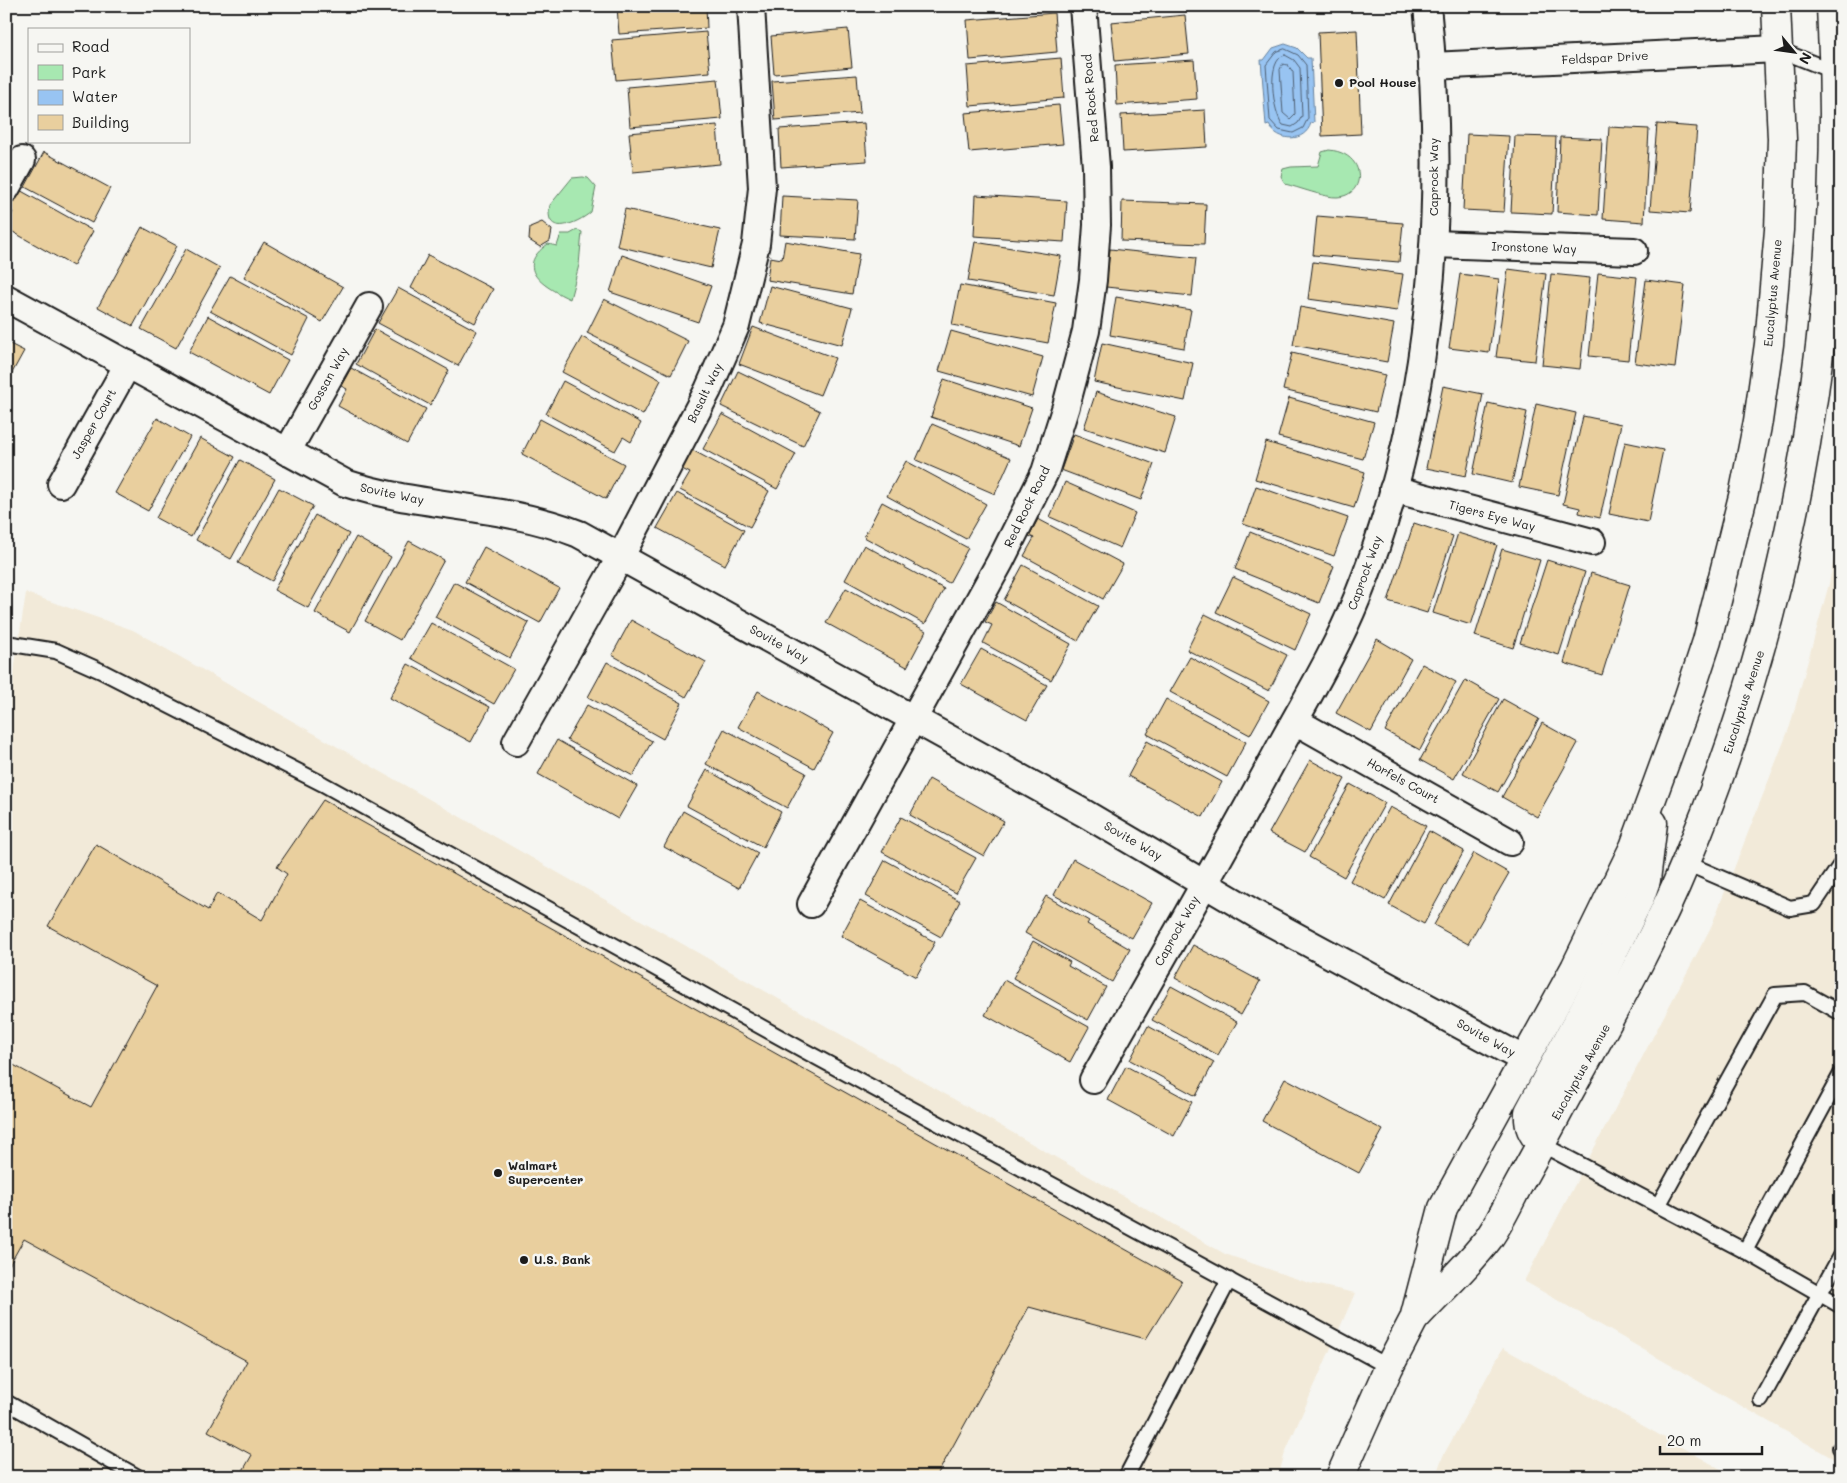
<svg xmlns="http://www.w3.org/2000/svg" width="1847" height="1483" viewBox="0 0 1847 1483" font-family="Mali,sans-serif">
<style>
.built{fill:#f2ead9}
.green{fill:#a7e8b1;stroke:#628266}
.water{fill:#98c4f2;stroke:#66819c}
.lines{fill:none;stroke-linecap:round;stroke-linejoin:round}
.shore{stroke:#4e5f72;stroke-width:1}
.building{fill:#e9cf9e;stroke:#1c1c1c}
.lane-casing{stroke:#1c1c1c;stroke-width:18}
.street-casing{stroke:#1c1c1c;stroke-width:30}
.secondary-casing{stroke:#1c1c1c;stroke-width:31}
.lane{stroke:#f6f6f2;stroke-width:14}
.street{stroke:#f6f6f2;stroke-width:26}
.secondary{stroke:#f6f6f2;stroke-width:28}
.poi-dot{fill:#1c1c1c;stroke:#f6f6f2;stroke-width:2}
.labels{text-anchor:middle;stroke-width:5;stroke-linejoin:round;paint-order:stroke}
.street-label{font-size:12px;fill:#1c1c1c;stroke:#f6f6f2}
.poi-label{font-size:12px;font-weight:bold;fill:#1c1c1c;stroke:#f6f6f2;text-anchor:start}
</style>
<rect width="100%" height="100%" fill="#f6f6f2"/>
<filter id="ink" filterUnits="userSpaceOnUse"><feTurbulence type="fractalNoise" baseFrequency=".02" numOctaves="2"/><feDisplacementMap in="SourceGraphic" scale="10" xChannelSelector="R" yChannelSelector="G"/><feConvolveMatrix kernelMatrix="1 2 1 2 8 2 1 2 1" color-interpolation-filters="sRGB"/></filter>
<g filter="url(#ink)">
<g class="built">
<polygon points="1841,523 1841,1463 1524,1281 1711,927 1790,726 1829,584"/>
<polygon points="26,593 133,630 1225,1254 1309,1283 1355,1293 1285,1453 1278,1477 6,1477 6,680 14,671"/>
<polygon points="1503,1348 1735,1477 1435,1477 1443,1456"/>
</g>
<g class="green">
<path d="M1329,150c38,3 38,46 8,47 -10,1 -40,-10 -52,-13l-4,-8 2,-7 8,-2 27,-1 4,-14z"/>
<path d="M583,177l5,1 8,9 -5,25c-14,12 -48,26 -41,-7l22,-27z"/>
<path d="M577,230l5,2 -3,33 -9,34c-24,-11 -58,-30 -22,-55l9,2 4,-12h9z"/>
</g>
<path class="water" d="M1285,44l12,4 10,10h4l3,64 -3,1c-6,20 -33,19 -42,2l-3,1 -5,-66h3l9,-12z"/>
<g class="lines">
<g class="shore">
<polygon points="1285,49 1298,55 1306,65 1308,118 1303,128 1293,133 1279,130 1270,120 1266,65 1276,52"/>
<path d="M1285,55l9,5 6,8 2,48 -4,7 -6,4 -9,-2c-10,-11 -18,-66 2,-70z"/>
<polygon points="1283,64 1288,65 1293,72 1295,114 1290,119 1283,113 1280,70"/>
</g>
</g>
<g class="building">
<polygon points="617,6 706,6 707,28 619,34"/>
<polygon points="1054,13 1057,52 970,60 967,20"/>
<polygon points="1185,15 1189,54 1115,61 1111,22"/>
<polygon points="848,29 852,67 774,74 771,36"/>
<polygon points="1357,30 1361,134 1322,136 1318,32"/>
<polygon points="706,32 710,72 616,80 612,40"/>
<polygon points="1061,58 1064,98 970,106 967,66"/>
<polygon points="1194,60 1197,99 1117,105 1115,65"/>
<polygon points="857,75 860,113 775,120 772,81"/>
<polygon points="718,79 722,119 630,127 627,87"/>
<polygon points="1059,105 1063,144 969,152 965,113"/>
<polygon points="1205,110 1207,147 1123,152 1121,115"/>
<polygon points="864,123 867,161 781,167 779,129"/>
<polygon points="1657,124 1697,127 1690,213 1650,210"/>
<polygon points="717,125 720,164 633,172 629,133"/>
<polygon points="1609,127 1649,129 1644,222 1603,219"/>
<polygon points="1467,134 1509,136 1504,212 1463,210"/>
<polygon points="1515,136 1556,137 1552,214 1511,212"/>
<polygon points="1560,137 1602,139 1598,215 1557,212"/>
<polygon points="44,152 110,188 92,223 25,187"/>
<polygon points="16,188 93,231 73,266 6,228 13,212 6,207"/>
<polygon points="976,195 1067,201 1064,242 974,236"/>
<polygon points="782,196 858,200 855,239 780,235"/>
<polygon points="1122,201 1206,204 1204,244 1121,241"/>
<polygon points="625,209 720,230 711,268 617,246"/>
<polygon points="1317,216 1403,223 1399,262 1313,255"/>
<polygon points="542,222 552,230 550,241 540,247 529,240 530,227"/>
<polygon points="142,227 177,246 133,326 98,307"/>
<polygon points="785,241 859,254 852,294 767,280 770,257 782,259"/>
<polygon points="264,242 343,287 322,322 244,277"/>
<polygon points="975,242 1061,256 1054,295 968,281"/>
<polygon points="186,249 220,268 176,348 141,329"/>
<polygon points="1110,249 1196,258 1192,296 1106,287"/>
<polygon points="428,255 493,289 475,323 411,288"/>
<polygon points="622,255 711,286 698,322 610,292"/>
<polygon points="1313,262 1403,274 1397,311 1308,299"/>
<polygon points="1508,269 1546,274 1535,361 1496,357"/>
<polygon points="1598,273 1637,277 1628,360 1589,356"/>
<polygon points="1460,274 1499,279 1489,353 1449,348"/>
<polygon points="1551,274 1590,278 1580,369 1542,365"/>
<polygon points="230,276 309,319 291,355 210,311"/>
<polygon points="1646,280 1685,285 1675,368 1635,363"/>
<polygon points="960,285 1056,303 1048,343 952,325"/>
<polygon points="770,286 852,308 842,345 760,323"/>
<polygon points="398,288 477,331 458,366 378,323"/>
<polygon points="1116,297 1191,310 1184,348 1110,335"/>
<polygon points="604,299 688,341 671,375 587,333"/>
<polygon points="1300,307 1394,324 1387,362 1293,345"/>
<polygon points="208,316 288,360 269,395 189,352"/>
<polygon points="753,327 835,358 820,395 739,364"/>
<polygon points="375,329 449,370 430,405 356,364"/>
<polygon points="951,331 1043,357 1032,397 939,371"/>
<polygon points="582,337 661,380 643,415 562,372"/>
<polygon points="6,342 24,351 6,384"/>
<polygon points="1102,343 1193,363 1185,401 1094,382"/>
<polygon points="1292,353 1385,375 1376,412 1283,390"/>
<polygon points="351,368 426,409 407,444 338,406 347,389 341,386"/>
<polygon points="738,371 820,411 803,446 721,406"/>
<polygon points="944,379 1032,408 1019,446 931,417"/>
<polygon points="563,381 641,423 631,442 623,437 615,451 546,414"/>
<polygon points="1443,386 1483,394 1466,476 1426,468"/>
<polygon points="1096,392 1176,417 1165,453 1084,428"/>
<polygon points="1289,398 1374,422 1363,459 1278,437"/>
<polygon points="1488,403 1527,412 1512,483 1473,474"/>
<polygon points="1536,404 1576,413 1558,495 1519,487"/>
<polygon points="722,414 796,454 777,489 703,449"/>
<polygon points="1583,416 1621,424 1600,518 1579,513 1580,508 1563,504"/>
<polygon points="157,418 190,437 148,511 115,493"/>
<polygon points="540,419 624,464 606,499 522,454"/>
<polygon points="932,424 1011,458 995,494 916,460"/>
<polygon points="1074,434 1154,464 1141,500 1061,470"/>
<polygon points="200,438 235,457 191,537 156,518"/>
<polygon points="1266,442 1365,472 1354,508 1255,479"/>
<polygon points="1625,442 1663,450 1648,522 1609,514"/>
<polygon points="692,450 769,491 750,527 680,490 690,473 682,469"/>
<polygon points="240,460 275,479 231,559 196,540"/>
<polygon points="906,461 986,504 966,539 887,496"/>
<polygon points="1065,482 1135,513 1120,548 1050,517"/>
<polygon points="1256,486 1348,518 1334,556 1243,524"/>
<polygon points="279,488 313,506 272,581 238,563"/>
<polygon points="677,493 744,530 725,565 657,528"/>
<polygon points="882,502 968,548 949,583 864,537"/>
<polygon points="315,515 349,534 308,608 274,590"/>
<polygon points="1038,519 1123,564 1103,599 1024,556 1034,538 1029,536"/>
<polygon points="1414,523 1453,536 1427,613 1388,601"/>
<polygon points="1250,532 1334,566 1319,603 1235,569"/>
<polygon points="1458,533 1497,545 1471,625 1433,613"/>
<polygon points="356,537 391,557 350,632 315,613"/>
<polygon points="409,541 444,560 400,640 365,621"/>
<polygon points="864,545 944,589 925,624 845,580"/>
<polygon points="484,547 559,588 540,623 465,582"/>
<polygon points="1502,549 1540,560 1513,648 1475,636"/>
<polygon points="1547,560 1585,572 1559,655 1520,643"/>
<polygon points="1023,565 1098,606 1078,641 1004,600"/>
<polygon points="1591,573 1630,585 1602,675 1564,663"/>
<polygon points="1233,577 1311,614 1295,650 1216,612"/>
<polygon points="454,582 529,623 510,658 435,617"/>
<polygon points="846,588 926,631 907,667 826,623"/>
<polygon points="996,602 1071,644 1051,680 983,643 992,625 985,622"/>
<polygon points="1205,614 1287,655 1269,691 1187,650"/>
<polygon points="631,620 706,662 686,697 612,655"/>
<polygon points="431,623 514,669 494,704 411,658"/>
<polygon points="1377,639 1411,659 1371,732 1336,713"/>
<polygon points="981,649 1047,685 1027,720 961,684"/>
<polygon points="1190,657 1269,701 1250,735 1170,692"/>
<polygon points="607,662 682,703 663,739 588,697"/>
<polygon points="408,664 490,707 471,742 390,698"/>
<polygon points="1422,664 1456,682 1420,750 1385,731"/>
<polygon points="1465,680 1499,699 1454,779 1420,760"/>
<polygon points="758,691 833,733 814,768 738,727"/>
<polygon points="1166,699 1246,742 1227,777 1147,734"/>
<polygon points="1503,699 1539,719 1498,792 1463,773"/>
<polygon points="587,705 652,741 633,776 567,740"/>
<polygon points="1542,723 1578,743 1537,817 1502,797"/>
<polygon points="724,729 806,773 787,808 706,764"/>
<polygon points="557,740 637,786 618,819 538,774"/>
<polygon points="1147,741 1222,782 1203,817 1128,776"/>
<polygon points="1310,760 1345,779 1305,852 1269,833"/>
<polygon points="707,770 781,812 763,847 687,806"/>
<polygon points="929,779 1004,821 984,856 910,815"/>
<polygon points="1350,784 1385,803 1344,877 1309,857"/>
<polygon points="323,800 1182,1281 1146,1339 1029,1307 936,1477 247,1477 241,1474 252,1455 208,1431 247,1361 24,1239 6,1271 6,1061 91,1107 157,986 48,926 96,844 208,910 217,893 262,920 287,874 277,867"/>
<polygon points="1390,807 1426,826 1385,900 1350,881"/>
<polygon points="683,811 758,853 739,888 664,847"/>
<polygon points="901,817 976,858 956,893 882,852"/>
<polygon points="1429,831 1464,851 1424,924 1389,905"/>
<polygon points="1474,853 1509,873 1468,944 1434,925"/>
<polygon points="1073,859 1152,903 1132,938 1054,895"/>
<polygon points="885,860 960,901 941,937 866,896"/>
<polygon points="1046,896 1089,921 1087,924 1130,949 1112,982 1025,933"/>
<polygon points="860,901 935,942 916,977 841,936"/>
<polygon points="1033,941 1070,962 1068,966 1106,987 1088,1020 1013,978"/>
<polygon points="1193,945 1260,981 1241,1015 1175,978"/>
<polygon points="1004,980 1089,1027 1070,1062 985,1015"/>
<polygon points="1171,986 1237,1022 1218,1055 1152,1020"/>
<polygon points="1148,1026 1214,1062 1196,1096 1130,1060"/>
<polygon points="1126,1066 1192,1102 1174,1136 1108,1100"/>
<polygon points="1285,1078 1383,1130 1359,1173 1262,1121"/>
</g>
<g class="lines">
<defs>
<g id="lane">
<polyline points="1777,49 1835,72"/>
<polyline points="6,643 56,651 101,671 323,784 803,1050 1389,1367"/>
<polyline points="1686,863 1790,908 1814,904 1841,864"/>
<polyline points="1541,1144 1745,1251 1841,1306"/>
<polyline points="1658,1206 1775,995 1805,993 1841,1013"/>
<polyline points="1745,1251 1841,1074"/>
<polyline points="1761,1400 1841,1255"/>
<polyline points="6,1402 138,1477"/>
<polyline points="1840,1448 1841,1447"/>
<polyline points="1126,1477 1229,1280"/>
</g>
<g id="street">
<polyline points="1432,66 1777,49"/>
<polyline points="6,189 22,160"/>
<polyline points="1434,244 1634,251"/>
<path d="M6,298l339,185c76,25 159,21 234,51l505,279 180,106 261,141"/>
<polyline points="287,452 369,306"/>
<polyline points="61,484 128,364"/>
<polyline points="1393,489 1592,542"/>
<polyline points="1295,721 1510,842"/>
<polyline points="516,742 621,556 708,390 736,326 756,244 762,188 751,6"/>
<polyline points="811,904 1000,562 1045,472 1066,406 1086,331 1093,280 1097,225 1096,167 1083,6"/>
<path d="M1093,1080c63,-111 127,-221 187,-333 27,-49 56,-97 77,-149 75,-183 91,-397 70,-592"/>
</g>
<g id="secondary">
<path d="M1541,1144c-9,-11 -13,-17 -12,-32l71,-133 40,-82 6,-17 7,-57"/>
<path d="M1417,1316c24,-26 52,-51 72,-78 12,-17 21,-38 31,-56 23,-41 45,-83 68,-124 35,-64 70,-128 98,-196 111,-266 161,-567 145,-856"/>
<polyline points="1340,1477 1389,1367 1414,1319 1443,1208 1575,968 1634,847 1685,708 1707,641 1744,492 1758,421 1769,344 1779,230 1782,139 1776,6"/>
</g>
</defs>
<use href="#lane" class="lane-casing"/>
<use href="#street" class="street-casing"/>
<use href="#secondary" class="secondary-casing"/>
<use href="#lane" class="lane"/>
<use href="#street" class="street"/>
<use href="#secondary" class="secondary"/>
</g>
</g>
<g class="poi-dot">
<circle cx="1339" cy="83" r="5"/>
<circle cx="498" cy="1173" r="5"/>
<circle cx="524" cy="1260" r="5"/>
</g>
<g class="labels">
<g class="street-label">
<text transform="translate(1605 58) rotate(-3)" y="4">Feldspar Drive</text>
<text transform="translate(1091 98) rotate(-95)" y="4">Red Rock Road</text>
<text transform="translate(1434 177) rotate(-90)" y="4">Caprock Way</text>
<text transform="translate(1534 248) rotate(2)" y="4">Ironstone Way</text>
<text transform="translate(1773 293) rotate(-85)" y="4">Eucalyptus Avenue</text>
<text transform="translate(328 379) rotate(-61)" y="4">Gossan Way</text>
<text transform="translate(705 393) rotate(-64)" y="4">Basalt Way</text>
<text transform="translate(94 424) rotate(-61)" y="4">Jasper Court</text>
<text transform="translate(392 494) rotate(12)" y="4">Sovite Way</text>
<text transform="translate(1027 507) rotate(-64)" y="4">Red Rock Road</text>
<text transform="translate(1492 516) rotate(15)" y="4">Tigers Eye Way</text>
<text transform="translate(1365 573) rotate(-70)" y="4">Caprock Way</text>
<text transform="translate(779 644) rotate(29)" y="4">Sovite Way</text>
<text transform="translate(1744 702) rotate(-72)" y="4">Eucalyptus Avenue</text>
<text transform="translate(1403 781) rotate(29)" y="4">Horfels Court</text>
<text transform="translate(1133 841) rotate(30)" y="4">Sovite Way</text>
<text transform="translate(1177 931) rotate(-61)" y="4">Caprock Way</text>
<text transform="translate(1486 1038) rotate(29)" y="4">Sovite Way</text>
<text transform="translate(1581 1072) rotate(-61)" y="4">Eucalyptus Avenue</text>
</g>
<g class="poi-label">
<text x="1349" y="87">Pool House</text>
<text x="508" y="1170">Walmart<tspan x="508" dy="14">Supercenter</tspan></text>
<text x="534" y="1264">U.S. Bank</text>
</g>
</g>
<rect width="1847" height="1483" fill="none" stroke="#f6f6f2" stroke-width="25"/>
<rect x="12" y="12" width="1822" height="1458" fill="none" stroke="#1c1c1c" stroke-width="2" filter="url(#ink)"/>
<rect x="28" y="28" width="162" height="115" fill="#f6f6f2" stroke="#9f9f9c"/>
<rect x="38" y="44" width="25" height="8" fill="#f6f6f2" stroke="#9f9f9c"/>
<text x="72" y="52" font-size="15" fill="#1c1c1c">Road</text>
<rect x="38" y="65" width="25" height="15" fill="#a7e8b1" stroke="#9f9f9c"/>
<text x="72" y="78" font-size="15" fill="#1c1c1c">Park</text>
<rect x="38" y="90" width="25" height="15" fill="#98c4f2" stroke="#9f9f9c"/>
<text x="72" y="102" font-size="15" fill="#1c1c1c">Water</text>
<rect x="38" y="115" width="25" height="15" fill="#e9cf9e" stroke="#9f9f9c"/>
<text x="72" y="128" font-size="15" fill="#1c1c1c">Building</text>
<g transform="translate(1794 52) rotate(119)" stroke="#f6f6f2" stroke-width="4" paint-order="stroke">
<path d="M0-4L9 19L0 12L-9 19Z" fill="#1c1c1c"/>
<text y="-8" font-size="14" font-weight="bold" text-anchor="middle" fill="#1c1c1c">N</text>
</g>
<path d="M1660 1446v8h102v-8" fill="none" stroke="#1c1c1c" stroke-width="2.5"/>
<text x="1667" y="1446" font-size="15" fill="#1c1c1c" stroke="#f6f6f2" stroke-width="4" paint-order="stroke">20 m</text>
</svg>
